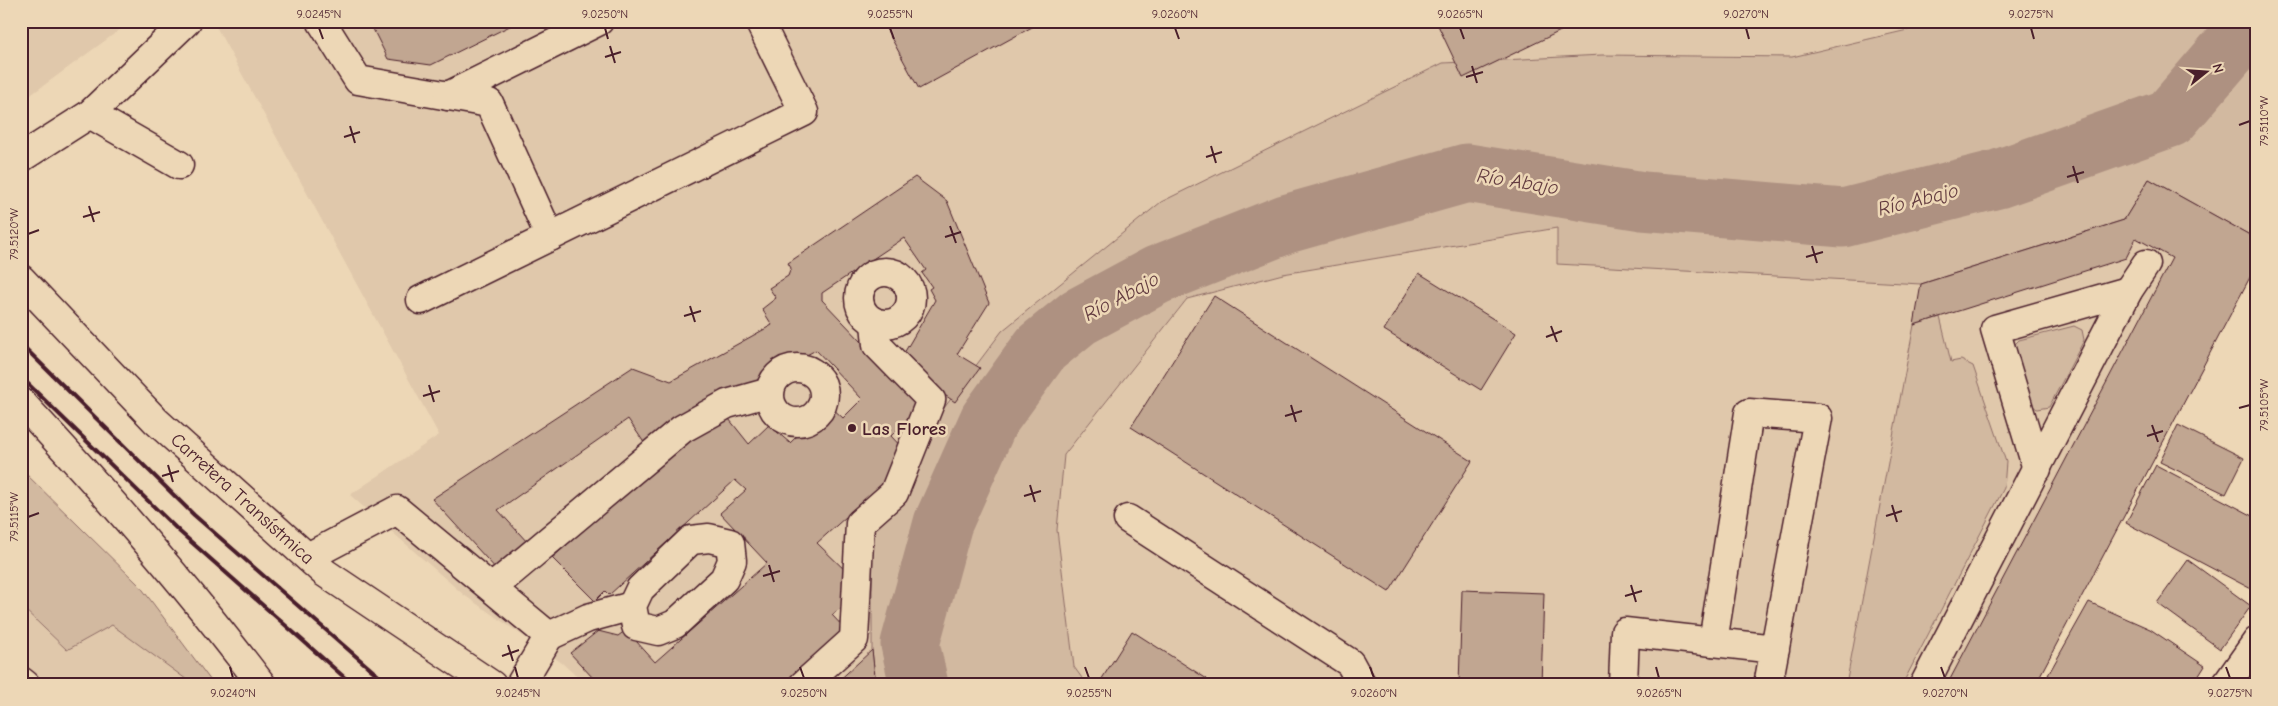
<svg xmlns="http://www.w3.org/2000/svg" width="2278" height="706" viewBox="0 0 2278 706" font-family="'Comic Neue',sans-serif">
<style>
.built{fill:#e0c8ab}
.green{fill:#d2b9a0;stroke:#8e6c66}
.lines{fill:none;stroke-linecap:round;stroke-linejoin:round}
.river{stroke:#ae9181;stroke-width:59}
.building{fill:#c1a691;stroke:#4a1f2b}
.minor-casing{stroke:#4a1f2b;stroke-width:31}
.major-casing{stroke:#4a1f2b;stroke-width:31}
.minor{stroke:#edd7b6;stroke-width:28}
.major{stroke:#edd7b6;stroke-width:28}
.rail{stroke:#4a1f2b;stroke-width:4}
.ticks{fill:none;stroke:#4a1f2b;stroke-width:2}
.poi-dot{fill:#4a1f2b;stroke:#edd7b6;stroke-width:2}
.labels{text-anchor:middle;stroke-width:5;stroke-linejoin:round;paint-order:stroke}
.poi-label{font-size:19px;font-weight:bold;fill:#4a1f2b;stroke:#edd7b6;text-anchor:start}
.street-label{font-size:19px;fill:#4a1f2b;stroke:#edd7b6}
.water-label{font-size:20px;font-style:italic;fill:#633c40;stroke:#edd7b6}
.neatline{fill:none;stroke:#4a1f2b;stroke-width:2}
.ticks-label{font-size:12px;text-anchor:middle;fill:#4a1f2b}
</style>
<rect width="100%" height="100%" fill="#edd7b6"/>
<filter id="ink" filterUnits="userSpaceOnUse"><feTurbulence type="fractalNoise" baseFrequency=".02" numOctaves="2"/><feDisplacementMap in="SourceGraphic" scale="10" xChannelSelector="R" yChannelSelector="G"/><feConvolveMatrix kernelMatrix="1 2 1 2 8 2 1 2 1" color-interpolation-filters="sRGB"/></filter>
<g filter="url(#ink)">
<g class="built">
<polygon points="21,21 132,21 21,102"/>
<polygon points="213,21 1946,21 1792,57 1602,55 1443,63 895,508 872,532 872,650 834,685 586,685 562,663 464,595 350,495 439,435"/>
<polygon points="2149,179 2257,239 2257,264 2035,685 1087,685 1074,667 1057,530 1064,455 1187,299 1283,274 1557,228 1557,264"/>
<polygon points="21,606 67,650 112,624 194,685 21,685"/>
</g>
<g class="green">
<polygon points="1946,21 2257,21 2257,239 2149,179 2124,220 1921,284 1557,264 1557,228 1283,274 1187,299 1064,455 1057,530 1074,667 1087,685 876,685 872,650 872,532 895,508 923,436 1002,331 1161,202 1443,63 1602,55 1792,57"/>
<polygon points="1940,317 1951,362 1961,360 1973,366 2006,462 2004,488 1902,685 1846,685 1914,325"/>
<polygon points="2074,326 2082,330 2084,340 2049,407 2037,409 2029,403 2012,352 2014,345 2019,340"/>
<polygon points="21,469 140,586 214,685 194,685 112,625 67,650 21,606"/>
</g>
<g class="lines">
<polyline class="river" points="919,685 910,644 943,523 989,420 1041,348 1079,317 1157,275 1286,224 1467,173 1643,201 1843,218 1998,179 2170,118 2237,40 2248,21"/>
</g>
<g class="building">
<polygon points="384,21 520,21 431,65 388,59 372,27"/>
<polygon points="882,21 1043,21 919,89"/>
<polygon points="1436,21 1574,21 1575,24 1463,78"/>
<polygon points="915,177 947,201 989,303 957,354 980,368 955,402 930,385 932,380 900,360 935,300 929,289 932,287 922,273 926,270 904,238 822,293 822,300 922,405 891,436 905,451 890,466 896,472 817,543 851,576 849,601 832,615 847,631 787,685 592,685 591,683 593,678 570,653 598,631 618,636 626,630 655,662 767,563 720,513 746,490 735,480 609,595 605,591 595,601 552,558 695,432 718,417 729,419 749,444 769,425 790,443 829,405 843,418 862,399 816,350 681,422 645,444 628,419 498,510 528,543 498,571 432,499 633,367 671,381 772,325 762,309 776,298 769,288 788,276 791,268 788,263"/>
<polygon points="2149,179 2257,239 2257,264 2035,685 1947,685 2172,258 2136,238 2126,258 1914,325 1921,284 2124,220"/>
<polygon points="1419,273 1516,333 1481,390 1384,330"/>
<polygon points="1214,296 1472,461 1389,592 1131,427"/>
<polygon points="2178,425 2244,458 2226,494 2160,462"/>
<polygon points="2156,465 2257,518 2257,592 2126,523"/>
<polygon points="2188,560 2251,606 2220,649 2157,603"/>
<polygon points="1462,590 1544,593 1541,685 1459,685"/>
<polygon points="2089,602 2150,629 2205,666 2193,685 2066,685 2048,675"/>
<polygon points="1132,631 1207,679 1203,685 1098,685"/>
<polygon points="872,650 876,685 834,685"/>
</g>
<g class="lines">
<defs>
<g id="minor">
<polyline points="321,21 358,80 489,103 550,237"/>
<polyline points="448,96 599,21"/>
<polyline points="90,114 179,165"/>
<polyline points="21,158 90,114 187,21"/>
<circle cx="885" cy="298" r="26"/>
<polyline points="421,300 804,112 759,21"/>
<circle cx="797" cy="395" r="27"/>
<polyline points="2037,469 1995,329 2128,291"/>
<polyline points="1128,519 1350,663 1362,685"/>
<polygon points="709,538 730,543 732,561 724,579 675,624 658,631 636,626 632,606 640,589 691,540"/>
<polyline points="308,557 397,510 549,636 520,685"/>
<polyline points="492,588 682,429 727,404 770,392"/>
<polyline points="549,636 588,618 632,606"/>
<polyline points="21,681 26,685"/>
<polyline points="803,685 854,639 860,523 894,493 931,400 877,345 875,322"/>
<polyline points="1623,685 1625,632 1713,642"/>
<polyline points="1768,685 1818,418 1749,413 1713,642 1775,649"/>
<polyline points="1924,685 2128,291 2146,264"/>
<polyline points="2226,685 2257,641"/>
</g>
<g id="major">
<polyline points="21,279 156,421 325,573 492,685"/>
<path d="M21,402c85,91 166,184 241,283"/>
</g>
</defs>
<use href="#minor" class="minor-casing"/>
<use href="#major" class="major-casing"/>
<use href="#minor" class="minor"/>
<use href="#major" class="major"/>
<g class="rail">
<polyline points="21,344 194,515 389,685"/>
<polyline points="21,377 180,532 353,685"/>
</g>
</g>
</g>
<path class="ticks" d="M319,28l4,11M605,28l3,11M890,28l4,11M1175,28l4,11M1460,28l4,11M1746,28l3,11M2031,28l3,11M610,46l5,17M605,57l16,-5M1472,66l5,17M1466,77l17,-5M2239,125l11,-4M350,126l5,17M344,137l16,-5M1211,146l5,17M1206,157l16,-5M2073,166l5,17M2067,177l17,-5M89,206l5,16M83,217l17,-5M950,226l6,17M28,234l11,-4M945,237l16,-5M1812,246l5,17M1806,257l17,-5M690,306l5,16M684,316l17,-5M1551,326l6,16M1546,337l16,-6M429,385l5,17M423,396l17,-5M1291,405l5,17M2239,408l11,-3M1285,416l17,-5M2152,425l6,17M2147,436l16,-5M168,465l5,17M162,476l17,-5M1030,485l5,17M1024,496l17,-5M1892,505l5,17M1886,516l16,-5M28,517l11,-4M769,565l5,17M763,576l17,-5M1631,585l5,17M1625,596l17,-5M508,645l5,16M502,656l17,-6M230,667l3,11M515,667l3,11M800,667l4,11M1085,667l4,11M1370,667l4,11M1656,667l3,11M1941,667l4,11M2226,667l4,11"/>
<circle class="poi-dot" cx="852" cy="428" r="5"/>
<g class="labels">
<g class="poi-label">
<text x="862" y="435">Las Flores</text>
</g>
<g class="street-label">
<text transform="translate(243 498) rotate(42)" y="7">Carretera Transístmica</text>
</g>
<g class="water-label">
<text transform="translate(1518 181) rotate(9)" y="7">Río Abajo</text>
<text transform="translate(1918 199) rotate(-14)" y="7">Río Abajo</text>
<text transform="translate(1121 296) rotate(-28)" y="7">Río Abajo</text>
</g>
</g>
<rect width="2278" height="706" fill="none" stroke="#edd7b6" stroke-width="55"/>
<g transform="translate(2206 72) rotate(73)" stroke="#edd7b6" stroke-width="4" paint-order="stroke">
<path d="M0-4L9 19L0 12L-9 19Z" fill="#4a1f2b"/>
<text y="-8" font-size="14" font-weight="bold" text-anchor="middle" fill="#4a1f2b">N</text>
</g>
<rect x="28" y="28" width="2222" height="650" class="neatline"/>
<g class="ticks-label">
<text x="319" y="18">9.0245°N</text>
<text x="605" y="18">9.0250°N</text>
<text x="890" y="18">9.0255°N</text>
<text x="1175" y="18">9.0260°N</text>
<text x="1460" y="18">9.0265°N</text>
<text x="1746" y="18">9.0270°N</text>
<text x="2031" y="18">9.0275°N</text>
<text transform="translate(2264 121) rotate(-90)" y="4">79.5110°W</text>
<text transform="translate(14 234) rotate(-90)" y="4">79.5120°W</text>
<text transform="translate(2264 405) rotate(-90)" y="4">79.5105°W</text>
<text transform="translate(14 517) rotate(-90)" y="4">79.5115°W</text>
<text x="233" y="697">9.0240°N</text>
<text x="518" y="697">9.0245°N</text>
<text x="804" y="697">9.0250°N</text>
<text x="1089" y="697">9.0255°N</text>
<text x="1374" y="697">9.0260°N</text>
<text x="1659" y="697">9.0265°N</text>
<text x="1945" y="697">9.0270°N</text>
<text x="2230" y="697">9.0275°N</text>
</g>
</svg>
